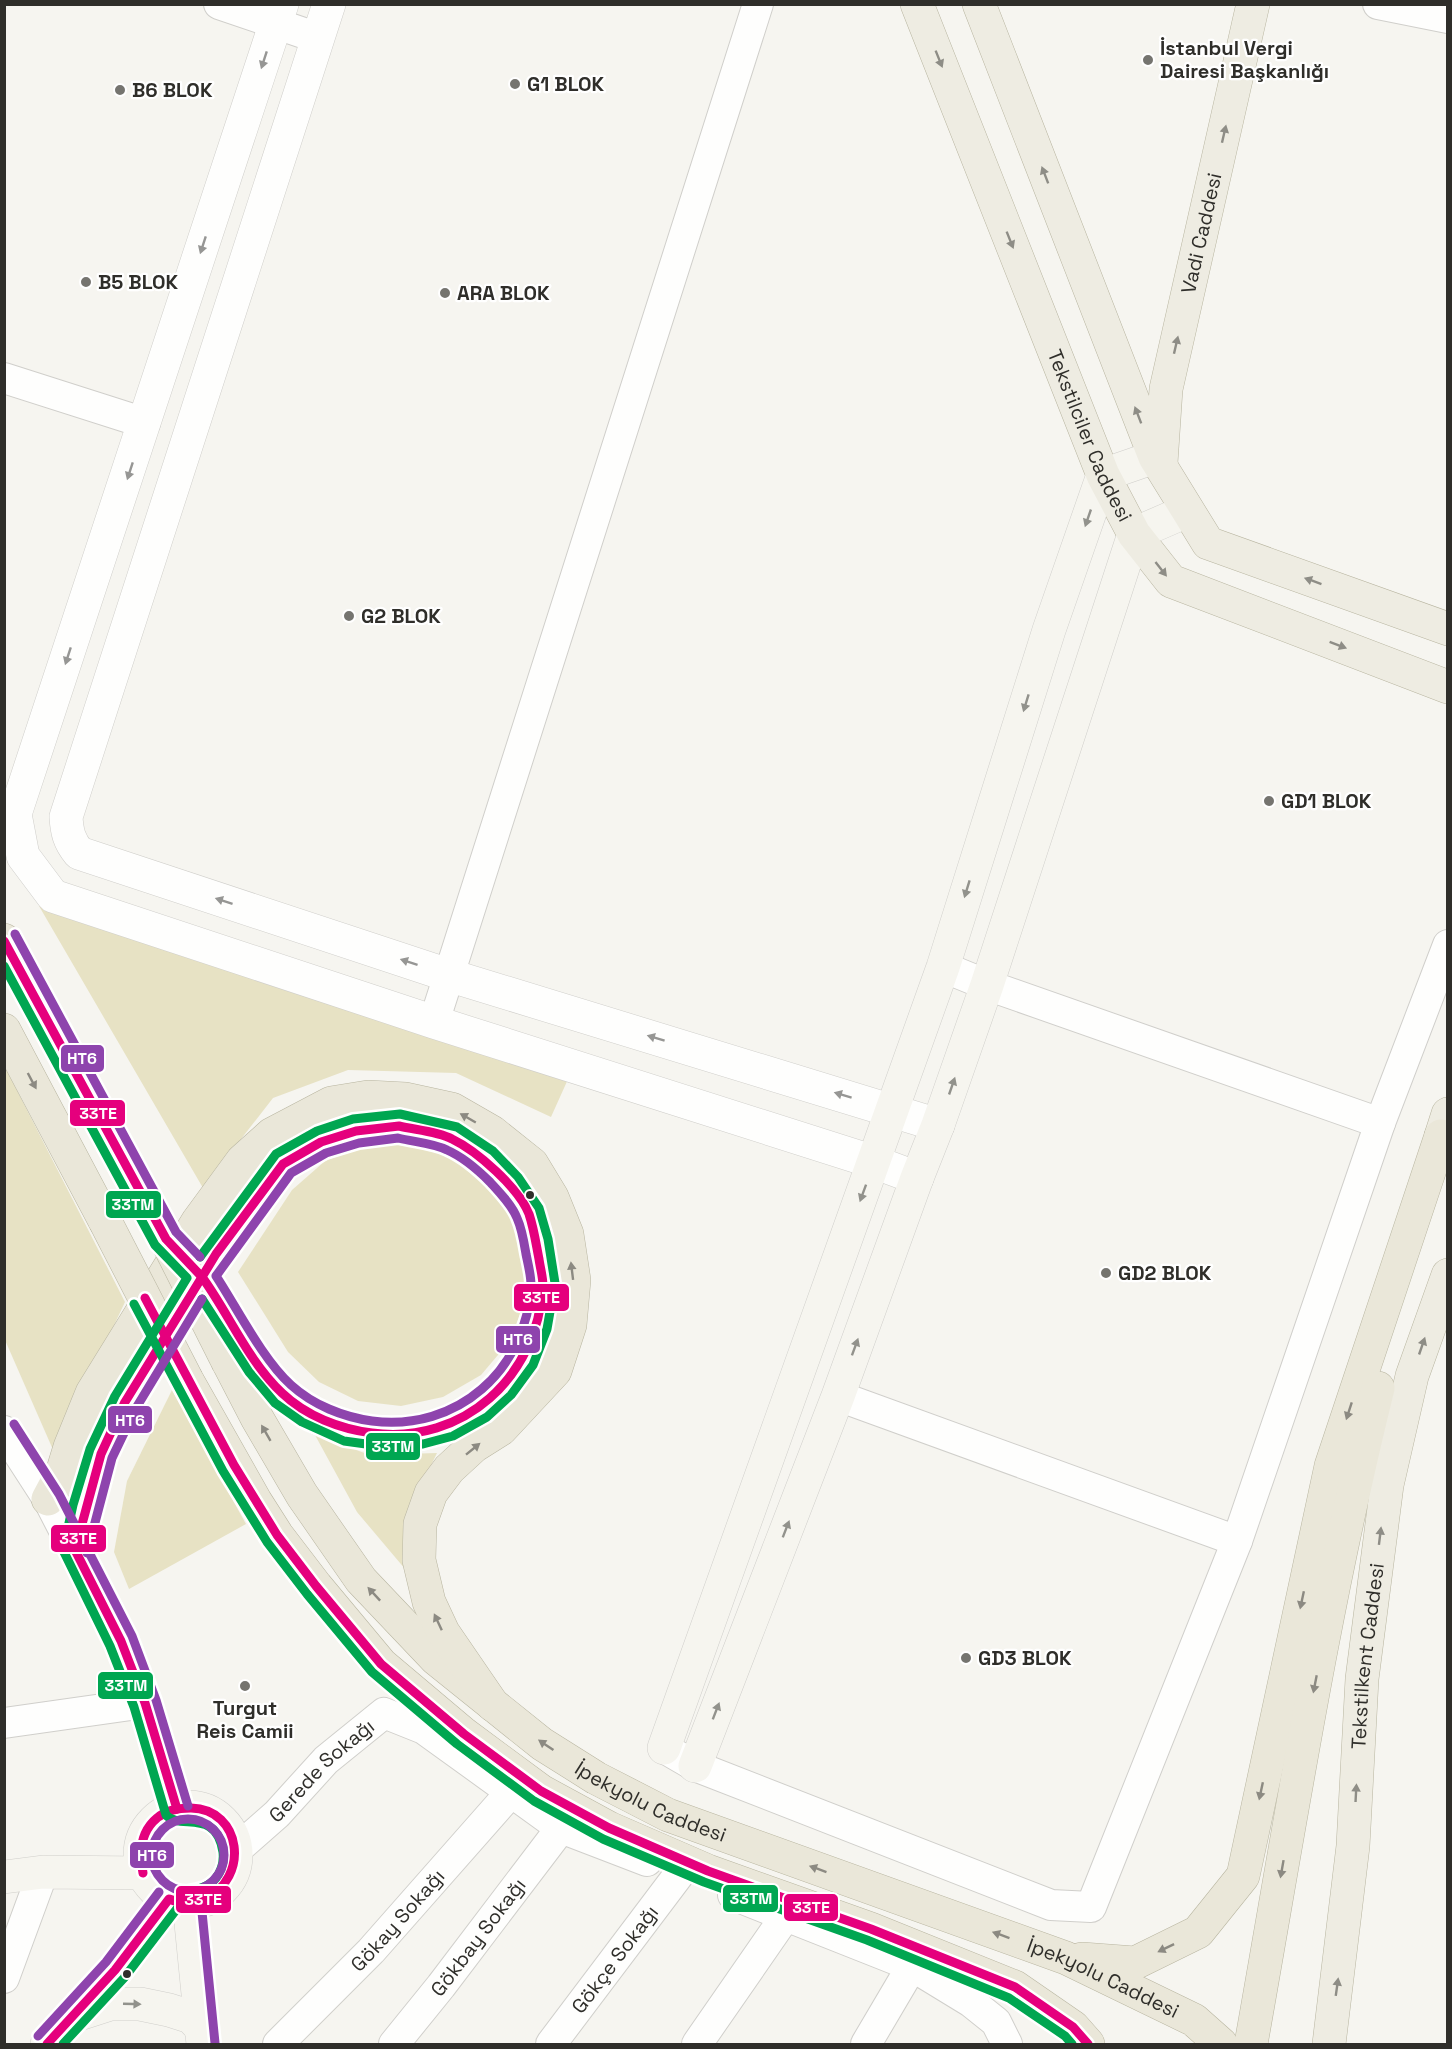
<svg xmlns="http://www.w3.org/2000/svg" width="1452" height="2049" viewBox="0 0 1452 2049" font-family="'Space Grotesk',sans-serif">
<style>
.green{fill:#e7e2c4}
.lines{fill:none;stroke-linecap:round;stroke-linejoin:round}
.minor-casing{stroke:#d0cfcb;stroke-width:32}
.tertiary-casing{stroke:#d0cfcb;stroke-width:34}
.secondary-casing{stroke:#d0cfcb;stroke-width:34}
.primary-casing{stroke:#b8b5a0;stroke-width:34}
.trunk-casing{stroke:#b8b5a0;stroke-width:34}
.minor{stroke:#fefefd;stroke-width:30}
.tertiary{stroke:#fefefd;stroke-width:33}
.secondary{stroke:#f6f5ef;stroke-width:33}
.primary{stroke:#eeece2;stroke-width:33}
.trunk{stroke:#eae7d9;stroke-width:33}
.trunk-bridge-casing{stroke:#b8b5a0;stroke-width:34;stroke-linecap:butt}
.trunk-bridge{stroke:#eae7d9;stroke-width:33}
.bus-1-casing{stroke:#fff;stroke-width:14}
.bus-2-casing{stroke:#fff;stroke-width:14}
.bus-3-casing{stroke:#fff;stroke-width:14}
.bus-1{stroke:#e5007d;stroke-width:9}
.bus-2{stroke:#00a651;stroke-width:9}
.bus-3{stroke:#8e44ad;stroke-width:9}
.oneway{fill:#8e8d86}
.oneway2{fill:#969694}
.oneway3{fill:#92928c}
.oneway4{fill:#8c8a82}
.poi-dot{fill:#75746f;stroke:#fff;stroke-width:2}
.bus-dot{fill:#2f2e2a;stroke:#fff;stroke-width:2}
.labels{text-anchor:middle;stroke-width:4.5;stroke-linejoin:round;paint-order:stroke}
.poi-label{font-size:20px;font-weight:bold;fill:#2f2e2a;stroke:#fff;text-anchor:start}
.street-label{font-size:20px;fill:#2f2e2a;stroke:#fff}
.line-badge{stroke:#fff;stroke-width:2}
.badge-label{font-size:16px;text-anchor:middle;font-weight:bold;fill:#fff}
</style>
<rect width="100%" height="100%" fill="#f6f5f0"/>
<g class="green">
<polygon points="39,906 569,1077 551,1117 456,1073 348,1070 273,1098 203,1188"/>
<polygon points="4,1065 125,1302 54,1452 5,1340"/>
<polygon points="411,1142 454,1155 490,1181 515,1217 527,1260 525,1302 509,1342 481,1375 443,1397 401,1406 358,1401 319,1382 288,1352 238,1272 292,1190 325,1161 367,1144"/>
<polygon points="172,1390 246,1524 129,1589 114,1552 127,1481"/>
<polygon points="315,1435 370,1455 437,1453 411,1506 411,1576 357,1512"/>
</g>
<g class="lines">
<defs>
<g id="minor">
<polyline points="219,4 318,38"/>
<polyline points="1378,4 1448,18"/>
<polyline points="4,378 145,423"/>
<polyline points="943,967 987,985 1380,1123"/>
<polyline points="434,1022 758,4"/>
<polyline points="838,1396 1237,1541"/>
<polyline points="4,1431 48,1499 121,1641 145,1703 177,1809"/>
<polyline points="4,1723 145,1703"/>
<polyline points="664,1748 695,1766 1051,1905 1091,1907 1237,1541 1380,1123 1448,945"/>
<path id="s1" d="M236,1850l41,-36 49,-54 58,-47 40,16 137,99 86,33"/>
<polyline points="733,1895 912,1966 971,2002 996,2022 1007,2044"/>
<polyline points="4,1978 43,1872"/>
<path id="s2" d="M278,2044l93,-93 141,-160"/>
<path id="s3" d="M394,2044l47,-58 120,-158"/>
<path id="s4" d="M551,2044l129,-171"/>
<polyline points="697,2044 785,1917"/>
<polyline points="866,2044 912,1966"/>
</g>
<g id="tertiary">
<polyline points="282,4 15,814 23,856 53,896 434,1022 874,1162 917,1178"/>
<path d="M329,4l-263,813c1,15 3,24 13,36l369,122 490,150"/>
</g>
<g id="secondary">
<polyline points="664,1748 943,967 1049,630 1103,475 1155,457"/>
<polyline points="695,1766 838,1396 917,1178 938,1125 987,985 1134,534 1187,511"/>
<circle cx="188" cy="1855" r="48"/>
<polyline points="4,1877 43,1872 143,1873"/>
<polyline points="189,1903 203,2044"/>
<polyline points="76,2015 110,2004 140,2004 169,2010 191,2017 202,2029"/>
<polyline points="47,2044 115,1970 169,1899"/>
</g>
<g id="primary">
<path id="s5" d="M917,4l186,471 31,59 37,47 277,106"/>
<polyline points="979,4 1155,457 1208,543 1448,629"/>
<path id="s6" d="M1161,463l5,-74 87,-385"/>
<polyline points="1441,1136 1448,1114"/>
<path id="s7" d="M1329,2044l24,-198 9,-167 25,-194 25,-109 36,-101"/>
</g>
<g id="trunk">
<polyline points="4,940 166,1239"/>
<polyline points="4,1030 105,1221"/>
<path id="s8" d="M228,1362l29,56 45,77 59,85 75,79 106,85 54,34 72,37 398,143 128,62 27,24"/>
<polyline points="187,1380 256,1502 277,1535 316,1586 381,1664 464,1734 541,1791 609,1828 708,1871 871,1929 1015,1987 1073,2027 1088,2044"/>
<polyline points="48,1499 62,1473 70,1447 92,1393 198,1221 242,1161 272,1134 331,1103 368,1097 406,1099 452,1109 492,1132 532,1164 552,1197 567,1234 574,1280 570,1325 555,1371 501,1429 474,1446 449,1469 431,1493 420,1524 419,1560 429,1602 443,1632 493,1705"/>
<path d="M75,1550c7,-31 14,-64 25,-94 12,-35 33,-67 51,-98 27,-45 55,-91 87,-134 14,-19 27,-41 44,-58 13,-14 42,-25 60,-30 35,-11 73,-11 108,1 7,3 14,9 20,13 39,26 62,59 68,104 2,12 6,25 4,37 -4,24 -8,48 -21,70 -50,85 -166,97 -239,33 -15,-14 -26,-32 -37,-49"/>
<polyline points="1082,1959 1135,1963 1198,1932 1243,1876 1331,1466 1441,1136"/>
<path d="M1251,2044c39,-219 73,-440 127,-656"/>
</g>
</defs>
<use href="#minor" class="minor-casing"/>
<use href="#tertiary" class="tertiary-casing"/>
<use href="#secondary" class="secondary-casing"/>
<use href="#primary" class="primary-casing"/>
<use href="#trunk" class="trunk-casing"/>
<use href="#minor" class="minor"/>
<use href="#tertiary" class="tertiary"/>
<use href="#secondary" class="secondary"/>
<use href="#primary" class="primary"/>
<use href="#trunk" class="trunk"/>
<defs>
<g id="trunk-bridge">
<polyline points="105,1221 187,1380"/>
<polyline points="166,1239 228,1362"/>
</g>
</defs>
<use href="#trunk-bridge" class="trunk-bridge-casing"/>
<use href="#trunk-bridge" class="trunk-bridge"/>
<defs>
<g id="bus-1">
<polyline points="4,941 166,1239 202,1277"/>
<path d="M399,1126c17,4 38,5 53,13 25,12 67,49 77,75 5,15 7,30 10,45 1,8 4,18 4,27 -6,91 -79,159 -171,147 -32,-4 -66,-17 -90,-40 -34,-32 -53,-79 -80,-116l14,-23 67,-90 38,-22 35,-11z"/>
<polyline points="145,1298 234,1465 277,1535 316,1586 381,1664 464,1734 541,1791 609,1828 708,1871 871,1929 1015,1987 1073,2027 1088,2044"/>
<polyline points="177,1809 145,1703 121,1641 75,1550 101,1454 125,1402 202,1277"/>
<path d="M47,2044l68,-74 54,-71c12,5 24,5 36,0 45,-21 37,-90 -14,-91 -11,0 -25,2 -34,10 -17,14 -18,35 -14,55"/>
</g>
<g id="bus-2">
<path d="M4,966l151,279 32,33 -72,118 -25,53 -17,56 -10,45 47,96 24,61 32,108c14,16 50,-8 57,37 1,9 -1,18 -7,26 -7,9 -18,11 -29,13"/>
<polyline points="200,1257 276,1154 317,1131 353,1119 400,1114 457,1127 493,1151 518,1177 539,1208 548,1239 555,1283 547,1329 533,1365 511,1395 487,1417 453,1436 423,1444 388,1447 344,1441 302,1422 275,1403 249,1372 202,1299"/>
<polyline points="134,1304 223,1471 267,1542 307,1594 372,1672 457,1744 534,1801 603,1839 704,1882 867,1940 1009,1998 1065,2036 1072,2044"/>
<polyline points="63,2044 124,1978 179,1906"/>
</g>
<g id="bus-3">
<polyline points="15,934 176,1232 200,1257"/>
<path d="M398,1138c16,4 35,5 49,12 16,7 31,20 43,32 10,11 22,23 27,36 5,11 7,24 9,36 2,10 5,21 5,31 -4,85 -74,147 -159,136 -29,-4 -59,-16 -81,-36 -28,-25 -54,-77 -75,-109l75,-103 35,-20 33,-10z"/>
<polyline points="14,1424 59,1494 132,1636 156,1700 188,1806"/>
<polyline points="87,1553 112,1458 136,1408 202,1299"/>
<circle cx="188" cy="1855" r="36"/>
<polyline points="201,1902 215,2043"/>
<polyline points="38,2036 106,1962 159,1892"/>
</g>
</defs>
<use href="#bus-1" class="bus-1-casing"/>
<use href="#bus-2" class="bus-2-casing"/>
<use href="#bus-3" class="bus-3-casing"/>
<use href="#bus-1" class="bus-1"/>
<use href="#bus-2" class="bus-2"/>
<use href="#bus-3" class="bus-3"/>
</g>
<defs><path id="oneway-solid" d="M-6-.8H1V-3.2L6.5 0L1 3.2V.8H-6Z" transform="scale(1.5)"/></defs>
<g class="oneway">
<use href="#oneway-solid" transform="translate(939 59) rotate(68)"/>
<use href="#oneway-solid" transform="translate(1224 134) rotate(-77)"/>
<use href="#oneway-solid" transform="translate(1045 175) rotate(-111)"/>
<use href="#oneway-solid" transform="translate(1010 240) rotate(68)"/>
<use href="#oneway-solid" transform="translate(1176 345) rotate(-77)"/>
<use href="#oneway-solid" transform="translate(1138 415) rotate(-111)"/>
<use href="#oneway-solid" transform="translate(1161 569) rotate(52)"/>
<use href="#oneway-solid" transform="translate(1313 581) rotate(-160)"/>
<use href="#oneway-solid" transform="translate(1338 645) rotate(21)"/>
<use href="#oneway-solid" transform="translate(1422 1346) rotate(-71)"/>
<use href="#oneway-solid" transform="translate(1380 1536) rotate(-83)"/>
<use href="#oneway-solid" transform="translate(1356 1793) rotate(-87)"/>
<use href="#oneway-solid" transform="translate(1337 1987) rotate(-82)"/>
</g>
<g class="oneway2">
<use href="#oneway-solid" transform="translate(264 60) rotate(108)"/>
<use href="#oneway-solid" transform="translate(203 245) rotate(108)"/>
<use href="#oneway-solid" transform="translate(130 471) rotate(108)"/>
<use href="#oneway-solid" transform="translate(68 656) rotate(108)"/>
<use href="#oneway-solid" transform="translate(224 901) rotate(-162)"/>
<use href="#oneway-solid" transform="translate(409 962) rotate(-162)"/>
<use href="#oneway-solid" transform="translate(656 1038) rotate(-163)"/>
<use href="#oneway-solid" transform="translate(843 1095) rotate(-163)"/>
</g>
<g class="oneway3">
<use href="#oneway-solid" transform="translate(1088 518) rotate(109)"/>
<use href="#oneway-solid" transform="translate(1026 703) rotate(107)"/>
<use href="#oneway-solid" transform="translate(967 889) rotate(107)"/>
<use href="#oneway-solid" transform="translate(952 1086) rotate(-71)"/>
<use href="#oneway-solid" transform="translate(863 1193) rotate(110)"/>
<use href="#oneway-solid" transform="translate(855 1347) rotate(-70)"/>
<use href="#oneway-solid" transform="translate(786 1529) rotate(-69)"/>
<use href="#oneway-solid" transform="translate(716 1711) rotate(-69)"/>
<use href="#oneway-solid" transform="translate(132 2004) rotate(2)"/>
</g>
<g class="oneway4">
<use href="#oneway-solid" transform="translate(32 1081) rotate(62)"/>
<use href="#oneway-solid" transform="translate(468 1118) rotate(-150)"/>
<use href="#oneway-solid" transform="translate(572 1271) rotate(-97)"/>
<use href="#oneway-solid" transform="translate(1349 1411) rotate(108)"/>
<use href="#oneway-solid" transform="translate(266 1433) rotate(-120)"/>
<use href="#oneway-solid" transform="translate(473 1449) rotate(-39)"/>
<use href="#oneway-solid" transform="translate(374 1594) rotate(-133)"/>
<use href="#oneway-solid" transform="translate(1302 1600) rotate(102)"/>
<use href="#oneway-solid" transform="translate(438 1622) rotate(-115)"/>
<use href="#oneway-solid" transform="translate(1315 1684) rotate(101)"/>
<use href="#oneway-solid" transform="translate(546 1745) rotate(-146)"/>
<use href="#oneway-solid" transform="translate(1261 1791) rotate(102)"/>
<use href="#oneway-solid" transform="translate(818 1869) rotate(-160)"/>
<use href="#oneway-solid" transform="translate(1282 1869) rotate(100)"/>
<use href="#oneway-solid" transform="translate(1001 1935) rotate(-160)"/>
<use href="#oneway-solid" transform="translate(1166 1948) rotate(154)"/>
</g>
<g class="poi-dot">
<circle cx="1148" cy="60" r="6"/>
<circle cx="515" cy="84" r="6"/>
<circle cx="120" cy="90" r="6"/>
<circle cx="86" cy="282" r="6"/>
<circle cx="445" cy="293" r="6"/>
<circle cx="349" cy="616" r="6"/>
<circle cx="1269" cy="801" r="6"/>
<circle cx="1106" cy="1273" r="6"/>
<circle cx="966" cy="1658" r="6"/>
<circle cx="245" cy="1686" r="6"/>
</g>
<g class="bus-dot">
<circle cx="530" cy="1195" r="5"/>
<circle cx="127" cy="1974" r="5"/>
</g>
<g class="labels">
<g class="poi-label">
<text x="1160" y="55">İstanbul Vergi<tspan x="1160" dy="23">Dairesi Başkanlığı</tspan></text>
<text x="527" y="91">G1 BLOK</text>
<text x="132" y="97">B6 BLOK</text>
<text x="98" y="289">B5 BLOK</text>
<text x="457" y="300">ARA BLOK</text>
<text x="361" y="623">G2 BLOK</text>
<text x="1281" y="808">GD1 BLOK</text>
<text x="1118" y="1280">GD2 BLOK</text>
<text x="978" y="1665">GD3 BLOK</text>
<text x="245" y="1715" text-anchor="middle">Turgut<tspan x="245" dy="23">Reis Camii</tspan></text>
</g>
<g class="street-label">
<text dy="7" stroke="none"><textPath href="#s6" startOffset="234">Vadi Caddesi</textPath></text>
<text dy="7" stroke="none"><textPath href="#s5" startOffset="465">Tekstilciler Caddesi</textPath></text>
<text dy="7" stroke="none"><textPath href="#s7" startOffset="390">Tekstilkent Caddesi</textPath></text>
<text dy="7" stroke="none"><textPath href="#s1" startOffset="117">Gerede Sokağı</textPath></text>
<text dy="7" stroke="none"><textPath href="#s8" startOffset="624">İpekyolu Caddesi</textPath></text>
<text dy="7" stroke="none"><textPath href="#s2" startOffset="172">Gökay Sokağı</textPath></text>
<text dy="7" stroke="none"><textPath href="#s3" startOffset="136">Gökbay Sokağı</textPath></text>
<text dy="7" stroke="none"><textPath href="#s4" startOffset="106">Gökçe Sokağı</textPath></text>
<text dy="7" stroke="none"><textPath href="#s8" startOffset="1110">İpekyolu Caddesi</textPath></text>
</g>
</g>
<g class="line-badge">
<rect x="60" y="1044" width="45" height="29" rx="6" fill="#8e44ad"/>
<rect x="69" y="1099" width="57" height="28" rx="6" fill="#e5007d"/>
<rect x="105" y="1190" width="57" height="29" rx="6" fill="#00a651"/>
<rect x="513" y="1283" width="57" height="29" rx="6" fill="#e5007d"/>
<rect x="495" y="1325" width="46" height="29" rx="6" fill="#8e44ad"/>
<rect x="107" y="1405" width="46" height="29" rx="6" fill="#8e44ad"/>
<rect x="365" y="1432" width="56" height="29" rx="6" fill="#00a651"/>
<rect x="50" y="1524" width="57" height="29" rx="6" fill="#e5007d"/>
<rect x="97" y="1671" width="57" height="29" rx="6" fill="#00a651"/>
<rect x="129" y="1841" width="46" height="28" rx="6" fill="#8e44ad"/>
<rect x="722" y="1884" width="57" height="29" rx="6" fill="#00a651"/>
<rect x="175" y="1885" width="57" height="29" rx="6" fill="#e5007d"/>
<rect x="783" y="1893" width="56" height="29" rx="6" fill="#e5007d"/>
</g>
<g class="badge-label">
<text x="82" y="1064">HT6</text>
<text x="98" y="1119">33TE</text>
<text x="133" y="1210">33TM</text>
<text x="541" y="1303">33TE</text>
<text x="518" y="1345">HT6</text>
<text x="130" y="1426">HT6</text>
<text x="393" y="1452">33TM</text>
<text x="78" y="1544">33TE</text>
<text x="126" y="1691">33TM</text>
<text x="152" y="1861">HT6</text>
<text x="751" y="1904">33TM</text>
<text x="203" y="1905">33TE</text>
<text x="811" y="1913">33TE</text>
</g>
<rect width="1452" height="2049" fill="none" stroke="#2f2e2a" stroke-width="12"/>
</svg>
